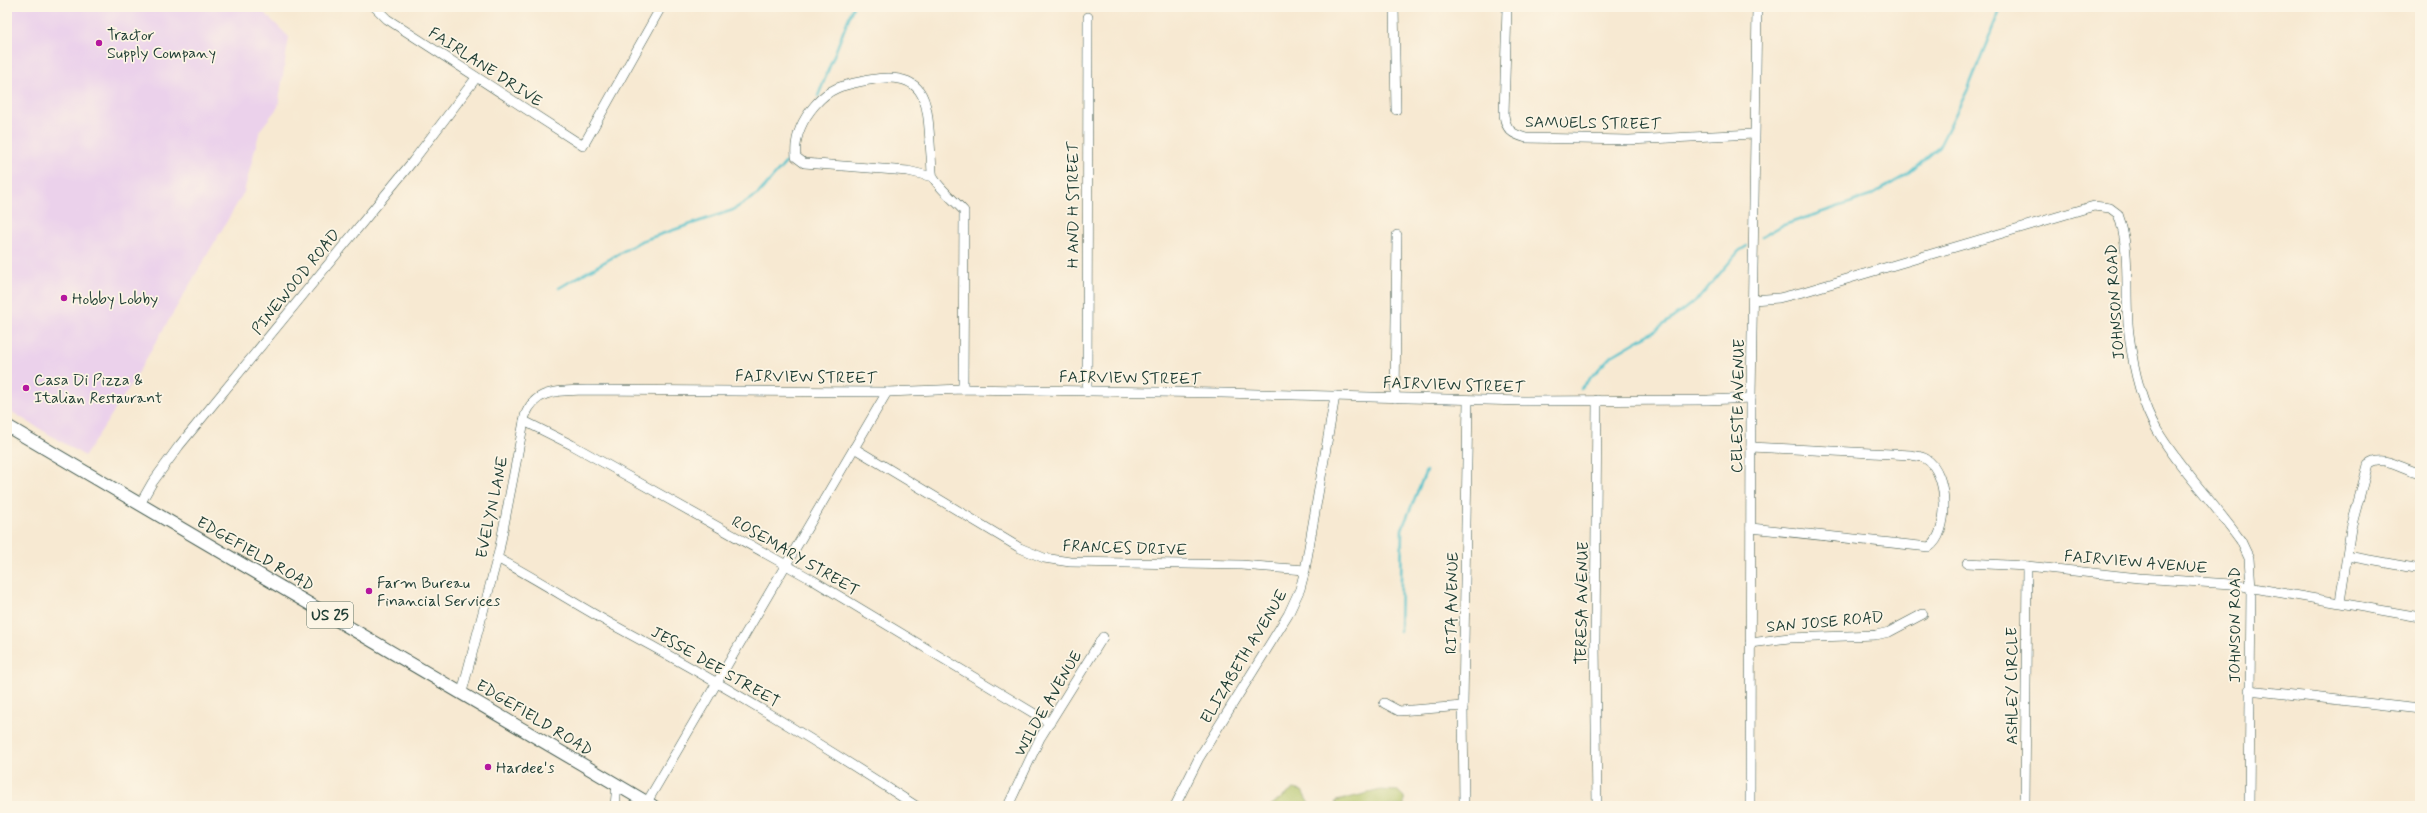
<svg xmlns="http://www.w3.org/2000/svg" width="2427" height="813" viewBox="0 0 2427 813" font-family="Mynerve,sans-serif">
<style>
.built{fill:#ebd1eb}
.green{fill:#b0c367;stroke:#68804e}
.lines{fill:none;stroke-linecap:round;stroke-linejoin:round}
.stream{stroke:#54c1cb;stroke-width:2.5}
.minor-casing{stroke:#3f574c;stroke-width:10}
.major-casing{stroke:#3f574c;stroke-width:14}
.minor{stroke:#fff;stroke-width:9}
.major{stroke:#fff;stroke-width:12}
.poi-dot{fill:#b5179e;stroke:#fcf5e5;stroke-width:1.5}
.labels{text-anchor:middle;stroke-width:3.5;stroke-linejoin:round;paint-order:stroke}
.shield{fill:#fcf5e5;stroke:#617469;stroke-width:1}
.shield-label{font-size:15px;font-weight:bold;fill:#1f3d34}
.poi-label{font-size:16px;fill:#1f3d34;stroke:#fcf5e5;text-anchor:start}
.street-label{font-size:16px;fill:#1f3d34;stroke:#fcf5e5}
</style>
<rect width="100%" height="100%" fill="#fcf5e5"/>
<filter id="ink" filterUnits="userSpaceOnUse"><feTurbulence type="fractalNoise" baseFrequency=".025" numOctaves="2"/><feDisplacementMap in="SourceGraphic" scale="8" xChannelSelector="R" yChannelSelector="G"/><feConvolveMatrix kernelMatrix="1 2 1 2 8 2 1 2 1" color-interpolation-filters="sRGB"/></filter>
<filter id="wash" filterUnits="userSpaceOnUse"><feTurbulence type="fractalNoise" baseFrequency=".012" numOctaves="4" result="noise"/><feDisplacementMap in="SourceGraphic" scale="16" xChannelSelector="R" yChannelSelector="G"/><feGaussianBlur stdDeviation="0.9" result="paint"/><feColorMatrix in="noise" values="0 0 0 0 0 0 0 0 0 0 0 0 0 0 0 0 0 1.4 0 .05"/><feComposite in="paint" operator="in"/></filter>
<g filter="url(#wash)">
<rect width="100%" height="100%" fill="#f7e9d2"/>
<polygon class="built" points="7,7 258,7 289,37 278,107 260,130 244,192 132,383 85,456 7,409"/>
<g class="green">
<polygon points="1294,789 1302,791 1310,806 1270,806"/>
<polygon points="1381,790 1398,791 1404,797 1404,806 1335,806 1336,801"/>
</g>
<g class="lines">
<g class="stream">
<polyline points="818,96 853,7"/>
<polyline points="1762,237 1781,226 1870,196 1908,174 1939,147 1968,89 2001,7"/>
<polyline points="559,288 641,241 733,210 758,194 789,159 793,152"/>
<polyline points="1581,388 1610,357 1658,329 1700,297 1739,251 1747,246"/>
<polyline points="1400,631 1402,529 1426,471"/>
</g>
</g>
</g>
<g filter="url(#ink)">
<g class="lines">
<defs>
<g id="minor">
<polyline points="375,7 387,19 583,146 661,7"/>
<polyline points="1394,7 1396,110"/>
<path d="M1507,7l-3,108c2,15 8,19 22,23l103,2 125,-6"/>
<path d="M933,177l-25,-6 -104,-8 -8,-6c-2,-20 6,-37 19,-52 16,-19 30,-20 54,-25 63,-12 58,28 62,76 1,6 0,15 2,21 5,10 23,25 31,34l-1,178"/>
<path d="M1753,300l26,-2 24,-6 291,-86 16,2 8,6c14,38 6,81 11,120 4,33 11,67 28,96 23,39 57,73 84,111l8,17 2,30 -2,218"/>
<polyline points="1087,392 1088,17"/>
<polyline points="1395,398 1397,235"/>
<polyline points="1597,400 1595,644 1597,806"/>
<polyline points="524,421 572,445 811,579 1050,723"/>
<polyline points="854,448 1020,548 1044,558 1070,562 1241,565 1305,570"/>
<polyline points="140,504 152,483 179,446 413,161 476,78"/>
<path d="M1751,528l178,19c21,-13 20,-75 -3,-88 -4,-3 -11,-3 -15,-4l-160,-8"/>
<polyline points="2347,556 2420,569"/>
<path d="M497,558c40,21 78,46 118,68 103,55 203,116 301,180"/>
<polyline points="1967,563 2027,566 2139,578 2231,584 2420,617"/>
<path d="M2340,602l11,-74 17,-63c15,-12 35,5 52,8"/>
<polyline points="1750,643 1789,638 1876,635 1889,632 1923,614"/>
<polyline points="2249,690 2420,709"/>
<path d="M462,692l37,-141 26,-135c10,-28 36,-25 62,-26l300,2 76,-3 259,4 301,8 185,-1 43,-2"/>
<polyline points="1384,703 1399,711 1463,706"/>
<polyline points="647,802 887,392"/>
<polyline points="615,806 617,784"/>
<polyline points="1008,806 1040,738 1103,637"/>
<polyline points="1175,806 1199,758 1288,615 1300,589 1305,570 1335,396"/>
<polyline points="1464,806 1463,706 1468,400"/>
<polyline points="1750,806 1751,398 1757,7"/>
<polyline points="2025,806 2027,566"/>
</g>
<polyline id="major" points="7,426 653,806"/>
</defs>
<use href="#minor" class="minor-casing"/>
<use href="#major" class="major-casing"/>
<use href="#minor" class="minor"/>
<use href="#major" class="major"/>
</g>
</g>
<g class="poi-dot">
<circle cx="99" cy="43" r="4"/>
<circle cx="64" cy="298" r="4"/>
<circle cx="26" cy="388" r="4"/>
<circle cx="369" cy="591" r="4"/>
<circle cx="488" cy="767" r="4"/>
</g>
<g class="labels">
<rect class="shield" x="307" y="602" width="46" height="26" rx="3"/>
<g class="shield-label">
<text x="330" y="620">US 25</text>
</g>
<g class="poi-label">
<text x="107" y="40">Tractor<tspan x="107" dy="18">Supply Company</tspan></text>
<text x="72" y="304">Hobby Lobby</text>
<text x="34" y="385">Casa Di Pizza &amp;<tspan x="34" dy="18">Italian Restaurant</tspan></text>
<text x="377" y="588">Farm Bureau<tspan x="377" dy="18">Financial Services</tspan></text>
<text x="496" y="773">Hardee's</text>
</g>
<g class="street-label">
<text transform="translate(486 66) rotate(33)" y="6">FAIRLANE DRIVE</text>
<text transform="translate(1593 122) rotate(1)" y="6">SAMUELS STREET</text>
<text transform="translate(1072 205) rotate(-90)" y="6">H AND H STREET</text>
<text transform="translate(295 281) rotate(-51)" y="6">PINEWOOD ROAD</text>
<text transform="translate(2114 302) rotate(-94)" y="6">JOHNSON ROAD</text>
<text transform="translate(806 376) rotate(1)" y="6">FAIRVIEW STREET</text>
<text transform="translate(1130 377) rotate(1)" y="6">FAIRVIEW STREET</text>
<text transform="translate(1454 384) rotate(2)" y="6">FAIRVIEW STREET</text>
<text transform="translate(1737 406) rotate(-89)" y="6">CELESTE AVENUE</text>
<text transform="translate(491 507) rotate(-78)" y="6">EVELYN LANE</text>
<text transform="translate(1125 547) rotate(2)" y="6">FRANCES DRIVE</text>
<text transform="translate(256 553) rotate(30)" y="6">EDGEFIELD ROAD</text>
<text transform="translate(796 555) rotate(30)" y="6">ROSEMARY STREET</text>
<text transform="translate(2136 561) rotate(5)" y="6">FAIRVIEW AVENUE</text>
<text transform="translate(1451 603) rotate(-89)" y="6">RITA AVENUE</text>
<text transform="translate(1581 603) rotate(-89)" y="6">TERESA AVENUE</text>
<text transform="translate(1825 621) rotate(-5)" y="6">SAN JOSE ROAD</text>
<text transform="translate(2234 625) rotate(-90)" y="6">JOHNSON ROAD</text>
<text transform="translate(1243 656) rotate(-59)" y="6">ELIZABETH AVENUE</text>
<text transform="translate(716 666) rotate(30)" y="6">JESSE DEE STREET</text>
<text transform="translate(2011 686) rotate(-90)" y="6">ASHLEY CIRCLE</text>
<text transform="translate(1047 703) rotate(-60)" y="6">WILDE AVENUE</text>
<text transform="translate(535 717) rotate(31)" y="6">EDGEFIELD ROAD</text>
</g>
</g>
<rect width="2427" height="813" fill="none" stroke="#fcf5e5" stroke-width="24"/>
</svg>
